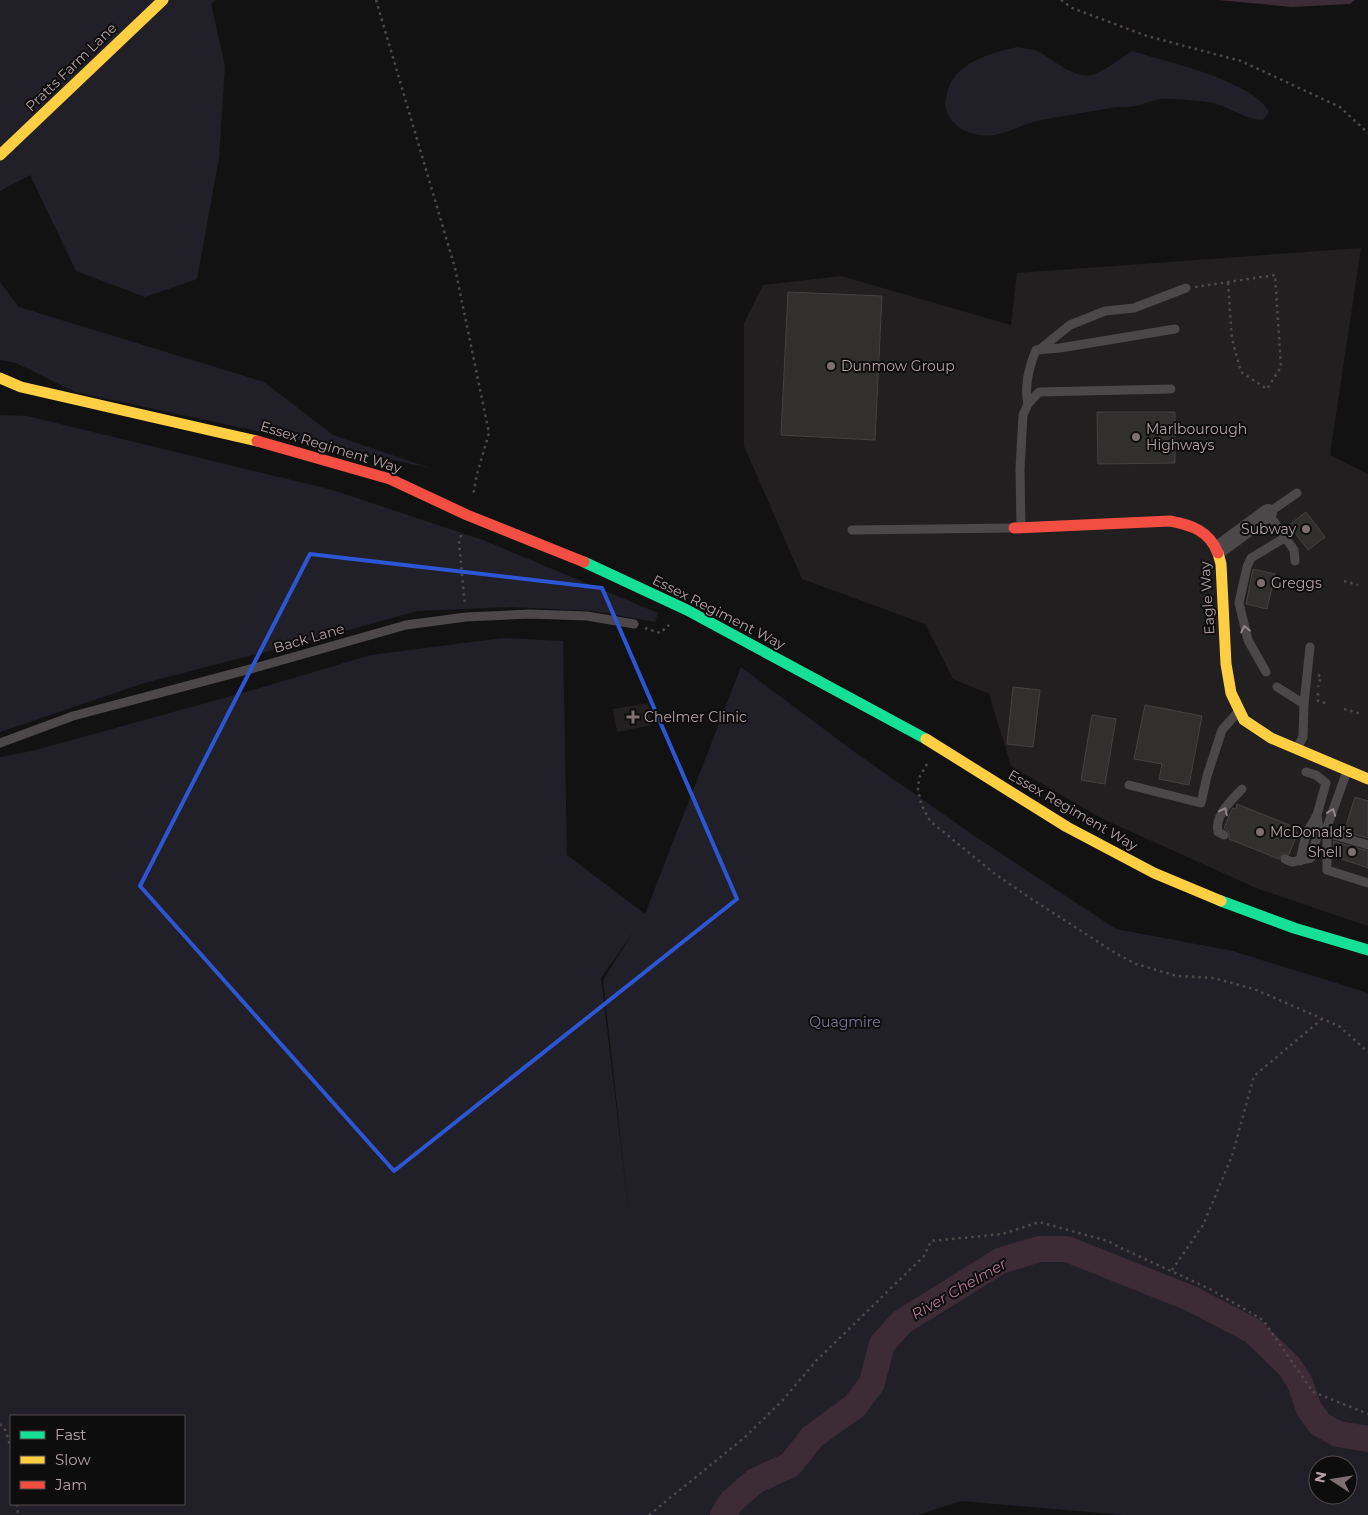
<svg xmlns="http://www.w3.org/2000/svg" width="1368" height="1515" viewBox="0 0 1368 1515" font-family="Montserrat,sans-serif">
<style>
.built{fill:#211f1f}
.green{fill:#212028;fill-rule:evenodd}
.water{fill:#3d2b35}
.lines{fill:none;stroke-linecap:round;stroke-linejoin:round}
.river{stroke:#3d2b35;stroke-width:26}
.building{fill:#322f2f;stroke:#474142}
.path{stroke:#4e4849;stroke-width:2.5;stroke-dasharray:2.5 4;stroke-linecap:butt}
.lane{stroke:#4c4849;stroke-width:9}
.street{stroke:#4c4849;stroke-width:18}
.fast{stroke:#16e098;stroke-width:11}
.slow{stroke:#ffcf43;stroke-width:11}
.jam{stroke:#f24e42;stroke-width:11}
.oneway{stroke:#96878b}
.marked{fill:none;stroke:#2c56d3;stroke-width:4;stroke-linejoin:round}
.poi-dot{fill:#7c7073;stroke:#0e0d0d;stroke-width:2}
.labels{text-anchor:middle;stroke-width:4;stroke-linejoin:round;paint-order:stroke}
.street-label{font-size:14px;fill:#b5a2a7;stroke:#0e0d0d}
.poi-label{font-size:14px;fill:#b5a2a7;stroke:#0e0d0d;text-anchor:start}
.park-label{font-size:14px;fill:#7b78a1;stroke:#0e0d0d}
.water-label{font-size:15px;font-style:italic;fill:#b27795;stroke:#0e0d0d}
</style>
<rect width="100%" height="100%" fill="#131212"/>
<g class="built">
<polygon points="1361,248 1330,455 1368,474 1368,926 1256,888 1103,819 1011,766 989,694 953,679 925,624 802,579 744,446 744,323 763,285 841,276 1011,325 1017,273"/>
<polygon points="648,703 652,725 617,732 613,709"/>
</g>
<g class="green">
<polygon points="0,0 215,0 211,4 225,66 219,158 197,279 145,297 76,271 30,175 0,191"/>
<path d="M1018,47c7,2 17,2 23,6 12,7 35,26 50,22 15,-4 28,-16 41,-24 32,10 122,30 137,61l-6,8c-17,0 -33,-13 -50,-17 -12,-2 -40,-5 -53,-4 -8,1 -17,6 -25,7 -6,1 -13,1 -19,1 -25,4 -50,9 -75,13 -27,6 -47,24 -76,11 -9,-5 -17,-13 -19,-22 -2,-5 0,-10 1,-15 5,-30 44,-42 71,-47z"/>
<polygon points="0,282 19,307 264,382 333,435 430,468 75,392 16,363 0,360"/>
<polygon points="0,415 27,416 333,490 483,540 658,613 655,622 594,611 511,607 417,611 320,638 144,683 0,732"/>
<path d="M503,638l60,3 4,214 78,59 96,-247 115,86 120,84 140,92 117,22 135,42v447l-13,-3 13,4v74h-244l-163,-14 -43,14h-918v-758l32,-6 221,-61 118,-35zM634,931l-31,49 26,234 -28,-236zM184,1416v88h-173v-88zM1318,1465h30v30h-30z"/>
</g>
<polygon class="water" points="1218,0 1355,0 1350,4 1292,7"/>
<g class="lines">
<polyline class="river" points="723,1515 732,1501 755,1481 790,1465 812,1437 855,1406 872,1383 882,1344 902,1322 1000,1261 1039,1249 1067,1249 1192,1299 1253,1331 1289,1366 1300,1383 1309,1409 1320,1424 1338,1434 1368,1439"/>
</g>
<g class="building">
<polygon points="788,292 882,296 875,440 781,435"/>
<polygon points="1097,412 1175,412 1175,463 1098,464"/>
<polygon points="1306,512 1325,537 1308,550 1289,525"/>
<polygon points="1253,569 1275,574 1267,609 1246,604"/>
<polygon points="1013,687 1040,690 1033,747 1007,744"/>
<polygon points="1145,705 1202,716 1189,785 1159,779 1162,764 1134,759"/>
<polygon points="1092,715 1116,719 1105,784 1081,780"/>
<polygon points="1355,797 1368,801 1368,838 1344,832"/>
<polygon points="1237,804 1297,828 1295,832 1298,833 1289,854 1282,854 1279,859 1229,839 1229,832 1224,828 1231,811 1233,808 1236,809"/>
<polygon points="1333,841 1368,851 1368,868 1336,857"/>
</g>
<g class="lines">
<g class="path">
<polyline points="376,0 455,268 489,433 477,474 473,496"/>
<polyline points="1061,0 1072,8 1147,36 1241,61 1340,107 1368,133"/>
<polyline points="1195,287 1275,275 1281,367 1267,389 1241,372 1232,339 1228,282"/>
<polyline points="461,535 459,543 465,606"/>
<polyline points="1344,581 1358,585"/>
<polyline points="645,628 660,633 669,625"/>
<polyline points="1318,675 1321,676 1318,687"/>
<polyline points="1318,693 1318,701 1329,704"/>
<polyline points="1344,709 1362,714"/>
<polyline points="927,764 919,778 918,789 921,804 930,821 995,874 1030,898 1117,954 1136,964 1177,976 1213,978 1254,989 1339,1026 1368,1052"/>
<polyline points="1172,1270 1203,1225 1232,1156 1254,1076 1322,1019"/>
<polyline points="0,1424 6,1431 11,1449"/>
<polyline points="17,1504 18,1515"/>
<polyline points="649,1515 744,1438 782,1401 816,1361 924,1256 931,1241 1002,1234 1039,1222 1108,1241 1121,1248 1210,1289 1263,1320 1313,1392 1368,1414"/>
</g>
<g class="lane">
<polyline points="1039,350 1070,325 1105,311 1134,308 1186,288"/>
<path d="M1028,404c-4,-18 1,-37 8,-54l24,-2 115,-19"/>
<polyline points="1021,527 1020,469 1023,415 1028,404 1039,392 1171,389"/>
<polyline points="852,530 1013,528"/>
<polyline points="1295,561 1294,550 1268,513 1297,493"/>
<polyline points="1266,672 1248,640 1239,603 1247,567 1251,558 1286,537"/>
<polyline points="1277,687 1304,704"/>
<polyline points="0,743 73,716 258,667 406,625 466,617 529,614 587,616 634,624"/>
<polyline points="1297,748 1303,737 1304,704 1310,647"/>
<polyline points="1347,771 1327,827 1327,870 1368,883"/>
<polyline points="1129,785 1201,803 1207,776 1222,730 1238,712"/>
<polyline points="1327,833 1368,845"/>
<path d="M1224,835l-6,-3c-4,-17 14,-32 24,-43"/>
<polyline points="1285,859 1292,862 1311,858 1319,830 1317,815"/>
<polyline points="1300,861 1306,834 1317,815 1326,783 1316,775 1306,772"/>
</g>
<polyline class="street" points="1219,549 1268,513"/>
<g class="fast">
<polyline points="584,562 687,610 926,739"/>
<polyline points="1221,901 1294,928 1368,950"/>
</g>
<g class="slow">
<polyline points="0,155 163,0"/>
<polyline points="0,378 21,387 257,441"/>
<polyline points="1218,553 1221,564 1226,664 1231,693 1244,720 1271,738 1368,779"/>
<polyline points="926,739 1067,827 1154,873 1221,901"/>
</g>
<g class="jam">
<polyline points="257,441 390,479 467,515 584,562"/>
<path d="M1014,528l156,-7c22,4 39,10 48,32"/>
</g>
</g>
<defs><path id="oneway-chevron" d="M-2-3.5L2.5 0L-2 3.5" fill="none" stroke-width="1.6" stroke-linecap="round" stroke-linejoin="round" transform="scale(1.25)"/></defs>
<g class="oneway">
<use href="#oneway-chevron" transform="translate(1245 629) rotate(-102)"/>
<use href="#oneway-chevron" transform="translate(1224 811) rotate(-64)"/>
<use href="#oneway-chevron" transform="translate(1332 812) rotate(-70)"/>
</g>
<path class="marked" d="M310,554l292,34 135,311 -343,272 -254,-285z"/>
<g class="poi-dot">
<circle cx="831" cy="366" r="5"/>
<circle cx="1136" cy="437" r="5"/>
<circle cx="1306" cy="529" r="5"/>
<circle cx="1261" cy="583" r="5"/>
<path d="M630.5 709.5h5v5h5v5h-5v5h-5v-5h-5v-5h5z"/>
<circle cx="1260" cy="832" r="5"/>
<circle cx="1352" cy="852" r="5"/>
</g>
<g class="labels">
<g class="street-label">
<text transform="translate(71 67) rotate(-44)" y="5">Pratts Farm Lane</text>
<text transform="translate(331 447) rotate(17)" y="5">Essex Regiment Way</text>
<text transform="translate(1207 598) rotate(-94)" y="5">Eagle Way</text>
<text transform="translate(719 612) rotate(27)" y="5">Essex Regiment Way</text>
<text transform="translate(309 638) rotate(-16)" y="5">Back Lane</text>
<text transform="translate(1073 810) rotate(30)" y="5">Essex Regiment Way</text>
</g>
<g class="poi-label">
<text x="841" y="371">Dunmow Group</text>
<text x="1146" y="434">Marlbourough<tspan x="1146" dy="16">Highways</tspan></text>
<text x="1296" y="534" text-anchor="end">Subway</text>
<text x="1271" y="588">Greggs</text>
<text x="644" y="722">Chelmer Clinic</text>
<text x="1270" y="837">McDonald's</text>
<text x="1342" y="857" text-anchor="end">Shell</text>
</g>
<g class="park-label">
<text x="845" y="1027">Quagmire</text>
</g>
<g class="water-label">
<text transform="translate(959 1289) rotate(-30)" y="5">River Chelmer</text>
</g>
</g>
<rect x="10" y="1415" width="175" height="90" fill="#0e0d0d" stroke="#51494b"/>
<rect x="20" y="1431" width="25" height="8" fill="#16e098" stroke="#51494b"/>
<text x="55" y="1440" font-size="15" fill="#b5a2a7">Fast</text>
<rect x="20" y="1456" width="25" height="8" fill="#ffcf43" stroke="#51494b"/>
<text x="55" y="1465" font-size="15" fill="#b5a2a7">Slow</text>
<rect x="20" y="1481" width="25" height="8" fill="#f24e42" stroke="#51494b"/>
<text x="55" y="1490" font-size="15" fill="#b5a2a7">Jam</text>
<g transform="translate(1333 1480) rotate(282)"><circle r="24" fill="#0e0d0d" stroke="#51494b"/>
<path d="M0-4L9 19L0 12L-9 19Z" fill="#7c7073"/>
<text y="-8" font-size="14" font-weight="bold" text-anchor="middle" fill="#b5a2a7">N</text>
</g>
</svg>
